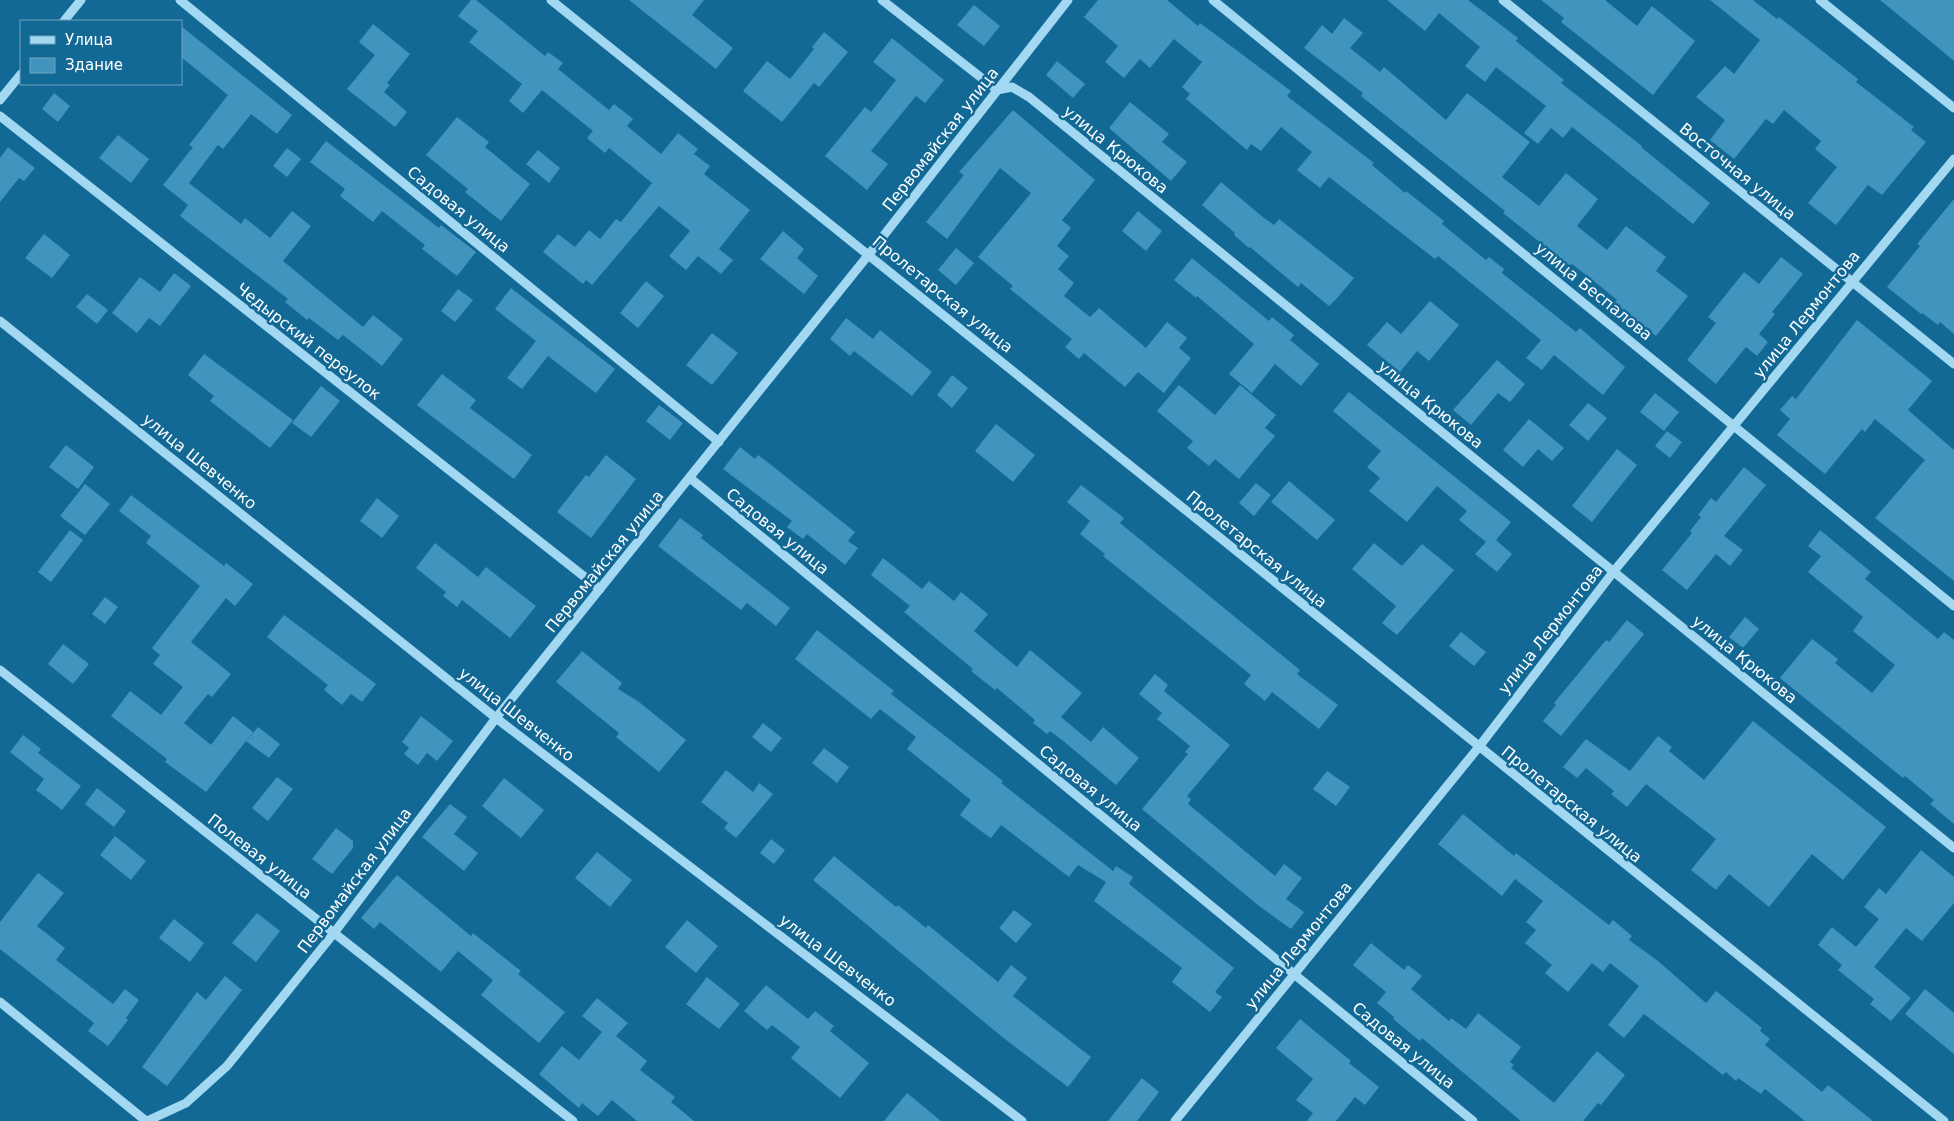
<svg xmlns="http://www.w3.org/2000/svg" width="1954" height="1121" viewBox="0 0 1954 1121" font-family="'DejaVu Sans',sans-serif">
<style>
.building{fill:#4094be}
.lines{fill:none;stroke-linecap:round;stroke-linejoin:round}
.minor{stroke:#a3d8f2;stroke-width:9}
.labels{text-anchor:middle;stroke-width:5;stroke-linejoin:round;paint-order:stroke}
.street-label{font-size:16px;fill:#fff;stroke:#136995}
</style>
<rect width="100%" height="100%" fill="#136995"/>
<g class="building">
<polygon points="471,0 476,0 545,56 548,52 563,63 558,69 609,110 614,104 633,119 627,126 661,154 678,133 698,149 694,154 710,166 704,174 750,210 719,249 733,260 721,274 698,256 686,270 669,256 690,231 659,206 592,285 586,280 583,284 543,252 558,234 575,247 589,230 600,239 616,219 621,222 652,183 609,148 605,153 587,138 593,131 542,90 523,113 509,101 522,84 469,42 478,31 458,16"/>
<polygon points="629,0 704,0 692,15 733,48 716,69"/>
<polygon points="1098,0 1167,0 1198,26 1200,23 1291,91 1287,96 1374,163 1372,165 1405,193 1406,191 1444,221 1442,224 1486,260 1489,257 1504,269 1502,273 1576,332 1580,328 1625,367 1603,395 1554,355 1542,370 1526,358 1541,340 1438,256 1435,259 1329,177 1320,188 1297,170 1312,152 1281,127 1261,151 1251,144 1247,150 1186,99 1190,94 1182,87 1202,62 1174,39 1150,68 1140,59 1124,78 1105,62 1118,46 1084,17"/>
<polygon points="1387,0 1468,0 1518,38 1516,41 1564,80 1561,83 1642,146 1641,147 1710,203 1693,224 1572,127 1563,138 1551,128 1538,144 1524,133 1546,106 1496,67 1485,82 1465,66 1480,47 1439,13 1425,31"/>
<polygon points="1541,0 1605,0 1637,26 1652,6 1695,41 1653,95 1561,22 1564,18"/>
<polygon points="1710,0 1753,0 1777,19 1779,17 1858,79 1856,82 1914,127 1911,130 1926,142 1882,195 1868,185 1836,225 1808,203 1837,167 1815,149 1821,141 1784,110 1773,124 1766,119 1734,159 1710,140 1725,120 1696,97 1725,66 1734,74 1760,40"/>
<polygon points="1880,0 1954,0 1954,61 1929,40"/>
<polygon points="974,5 1000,26 984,46 957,25"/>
<polygon points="1344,18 1363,33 1350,48 1380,72 1384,67 1446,120 1467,93 1530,142 1502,177 1539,206 1566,173 1598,199 1577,226 1607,250 1626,226 1666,257 1656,271 1688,296 1656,336 1614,303 1617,300 1600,286 1572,264 1570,266 1503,213 1505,211 1361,96 1363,93 1304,48 1322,25 1332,34"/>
<polygon points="373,24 410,54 387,83 390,85 384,92 407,112 395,127 347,89 375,55 359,42"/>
<polygon points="181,26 292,115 277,134 251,114 223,149 218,145 189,183 241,224 245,218 270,238 292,211 311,226 283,261 363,327 373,315 403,339 382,366 343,335 338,340 309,318 307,320 285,302 288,299 180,216 188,205 163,185 193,147 189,145 228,95 181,57"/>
<polygon points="824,32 848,52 819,87 814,83 782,122 743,91 767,61 790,79 814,49 812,47"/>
<polygon points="892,38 944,80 925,103 916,96 871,151 888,164 867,190 825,156 865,107 871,112 896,80 873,62"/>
<polygon points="1057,61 1085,84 1073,98 1046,75"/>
<polygon points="54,93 70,106 58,122 42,109"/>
<polygon points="1130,102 1169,134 1162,142 1187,162 1171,181 1109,128"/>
<polygon points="1013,110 1095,180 1062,220 1071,228 1057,246 1069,256 1058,269 1074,283 1064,296 1090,317 1099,308 1146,348 1167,322 1187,338 1179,348 1191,358 1164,393 1138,372 1125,387 1084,353 1079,359 1065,347 1072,339 1010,289 1013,286 978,257 1031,193 1000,168 947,239 926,222 964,175 959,172"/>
<polygon points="457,117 489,142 485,147 530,184 501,221 465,192 468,189 426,155"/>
<polygon points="118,135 149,159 131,183 99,158"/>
<polygon points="326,141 439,228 441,225 476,252 457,276 422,249 425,245 382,211 373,222 340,196 345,189 310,162"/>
<polygon points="8,147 35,168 24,181 19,178 0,202 0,158"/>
<polygon points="287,148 301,159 287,177 273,166"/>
<polygon points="538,150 560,168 549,183 526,164"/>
<polygon points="1221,182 1264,218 1274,225 1279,219 1354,278 1338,297 1329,306 1301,283 1298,287 1250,247 1249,248 1234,235 1235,233 1202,205"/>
<polygon points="1954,199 1954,334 1940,322 1938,325 1922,313 1921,314 1887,287 1920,246 1917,244"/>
<polygon points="1138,211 1162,231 1146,251 1122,231"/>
<polygon points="783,231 804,249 797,258 818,276 804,294 760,259"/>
<polygon points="44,234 70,255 52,278 25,258"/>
<polygon points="956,248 974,263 956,285 938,270"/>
<polygon points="1781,257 1803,274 1772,312 1775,314 1759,334 1768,342 1757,356 1746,347 1716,384 1687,360 1716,323 1708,317 1744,272 1759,284"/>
<polygon points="1192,258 1269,321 1272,317 1294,335 1290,340 1319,364 1301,386 1275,364 1252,393 1229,374 1254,344 1197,296 1196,298 1174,280"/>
<polygon points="174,273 191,286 160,326 149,318 137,333 112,313 140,277 160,292"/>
<polygon points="646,281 664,296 638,328 620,313"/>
<polygon points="511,288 615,369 596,393 548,356 522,389 507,378 536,341 495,309"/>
<polygon points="458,289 473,300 455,322 441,311"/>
<polygon points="87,294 108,310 97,324 76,307"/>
<polygon points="1430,301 1459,325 1429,361 1417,351 1400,372 1367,345 1387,322 1401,334"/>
<polygon points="846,318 873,339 880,330 932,372 912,396 854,351 850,356 830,339"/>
<polygon points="1857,320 1932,381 1908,410 1954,450 1954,581 1875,518 1925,460 1875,419 1865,432 1862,429 1825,474 1777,435 1790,419 1780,410 1792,396 1796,399"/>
<polygon points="712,333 738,353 712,385 686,365"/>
<polygon points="204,354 293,420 270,448 210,401 214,396 188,375"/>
<polygon points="1497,360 1525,384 1510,402 1498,393 1471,425 1453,410"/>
<polygon points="442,374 476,400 470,408 532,455 514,479 417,405"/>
<polygon points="952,375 968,388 952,408 937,395"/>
<polygon points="1179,385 1215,415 1240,385 1276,415 1265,428 1275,436 1239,479 1215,459 1209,466 1187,448 1193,441 1157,411"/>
<polygon points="321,386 340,401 311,437 292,423"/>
<polygon points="1349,392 1511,522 1496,540 1512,554 1497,572 1475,554 1486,542 1459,520 1467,511 1437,486 1407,522 1369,491 1380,478 1367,467 1381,451 1333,411"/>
<polygon points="1655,393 1679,412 1664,431 1640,412"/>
<polygon points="1588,403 1607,418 1588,441 1569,425"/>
<polygon points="659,405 683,423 670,440 646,421"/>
<polygon points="1529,419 1564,448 1552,461 1538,449 1523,467 1503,450"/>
<polygon points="996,424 1035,455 1013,482 975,451"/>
<polygon points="1667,431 1682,442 1670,458 1655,446"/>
<polygon points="66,445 94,467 78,489 49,467"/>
<polygon points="740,447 755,459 758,455 770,464 855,532 848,541 858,548 845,565 807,534 803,539 787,527 792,521 723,469"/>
<polygon points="1617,449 1637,465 1592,522 1572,506"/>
<polygon points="606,455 636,479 591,538 557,512 586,475 589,477"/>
<polygon points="1744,467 1766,485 1724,536 1743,550 1730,566 1716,554 1687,590 1662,570 1692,533 1690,531 1701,517 1698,515 1711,498 1716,502"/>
<polygon points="1289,481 1335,520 1317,540 1271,502"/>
<polygon points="1256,483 1271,495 1254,516 1239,503"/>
<polygon points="85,484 110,504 85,535 60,516"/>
<polygon points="1081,485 1124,518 1120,523 1300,670 1297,674 1338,705 1319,729 1272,692 1265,701 1244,684 1251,675 1103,556 1105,554 1080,534 1090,521 1067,502"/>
<polygon points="131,495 224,566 226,563 253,584 235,606 226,598 191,642 231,674 212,697 208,694 184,723 211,745 233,716 253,732 206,792 165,762 167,759 111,716 130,691 161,715 183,687 153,664 160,655 152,648 200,586 146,543 151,536 119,511"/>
<polygon points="377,498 399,516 382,538 360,521"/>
<polygon points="680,518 703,535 701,538 790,608 776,626 747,603 741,610 658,546"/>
<polygon points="70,530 83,540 51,582 38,572"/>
<polygon points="1820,530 1871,572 1865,579 1938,639 1944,632 1954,640 1954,824 1930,804 1934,800 1905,776 1903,778 1780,678 1812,639 1838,659 1835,663 1872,693 1895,665 1853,631 1863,617 1808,572 1821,556 1808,546"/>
<polygon points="435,543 478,577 486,567 536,606 510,638 462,600 457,607 443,596 446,592 416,568"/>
<polygon points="1374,543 1402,566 1422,544 1454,570 1397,635 1382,623 1396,606 1352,569"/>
<polygon points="883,558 922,589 929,581 954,601 961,592 988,614 974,631 1017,667 1030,650 1082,693 1061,717 1091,742 1103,727 1139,758 1116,785 1062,740 1050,731 1047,734 1033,723 1035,720 997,688 995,690 971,671 973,669 904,612 910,606 871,575"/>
<polygon points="105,597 118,607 105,624 92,614"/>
<polygon points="284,615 376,684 362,702 351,694 342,705 324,690 328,685 267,637"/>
<polygon points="1745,617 1759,629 1743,648 1729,637"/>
<polygon points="1627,620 1644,634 1561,736 1543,721 1556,705 1554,703 1606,640 1609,642"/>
<polygon points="817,630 894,691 891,694 1003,781 1001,783 1113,871 1116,866 1133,877 1129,884 1234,968 1215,992 1222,997 1210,1012 1172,982 1182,968 1094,901 1106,882 1078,865 1069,877 1001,825 991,838 989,837 960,815 971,800 907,749 916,737 880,709 871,719 795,659"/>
<polygon points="1461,632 1486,652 1474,666 1449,646"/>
<polygon points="63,644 89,664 73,684 48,664"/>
<polygon points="582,651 622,683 618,689 639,702 686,740 659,772 616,737 619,733 556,682"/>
<polygon points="1155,674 1168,685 1164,691 1230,745 1187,796 1191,799 1188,804 1275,876 1284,864 1302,878 1286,899 1304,912 1291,929 1259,906 1142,809 1188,754 1185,752 1190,746 1157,719 1162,713 1139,694"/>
<polygon points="421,716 453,741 437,761 427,753 418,765 404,754 409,748 402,742"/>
<polygon points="1753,721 1886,827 1843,880 1812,854 1769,907 1729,874 1716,890 1691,870 1716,839 1646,784 1627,807 1611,794 1614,791 1586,768 1577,778 1563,767 1586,739 1630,771 1658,736 1672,747 1669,751 1704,780"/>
<polygon points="763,723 782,738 771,752 752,737"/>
<polygon points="258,727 280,744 269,758 246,741"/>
<polygon points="23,735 41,749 38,753 81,786 62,810 36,790 44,779 10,752"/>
<polygon points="824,748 849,767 837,783 812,763"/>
<polygon points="726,770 753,792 759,783 773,794 736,838 724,828 728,823 701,802"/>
<polygon points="1327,771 1350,787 1336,806 1313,789"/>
<polygon points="277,777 293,789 268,821 252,808"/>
<polygon points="504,778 544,810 521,838 482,806"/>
<polygon points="97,788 126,811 114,827 85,804"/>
<polygon points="450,804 467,817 454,834 478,853 464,871 422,837"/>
<polygon points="1463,814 1514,856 1516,853 1609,925 1613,920 1632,936 1629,940 1658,961 1706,1003 1716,991 1762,1028 1760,1031 1770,1039 1765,1045 1822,1092 1828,1085 1873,1121 1805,1121 1765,1089 1761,1094 1738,1078 1736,1081 1726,1072 1723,1075 1644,1014 1624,1038 1608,1025 1639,986 1610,963 1603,972 1592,963 1568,992 1545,973 1552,965 1525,943 1536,930 1526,922 1543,901 1515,879 1502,896 1438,844"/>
<polygon points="336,828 353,841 353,848 332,874 312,859"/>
<polygon points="115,836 146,861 131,880 100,855"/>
<polygon points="771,839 785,850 774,864 760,853"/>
<polygon points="1921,850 1954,877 1954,903 1922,941 1906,928 1874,967 1911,998 1891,1021 1870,1004 1874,999 1838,970 1842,965 1818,945 1832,927 1856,947 1879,919 1864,907 1879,888 1886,894"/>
<polygon points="597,852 632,880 610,907 575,878"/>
<polygon points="834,856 896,907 898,905 926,928 928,925 998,982 1011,965 1027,978 1013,996 1091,1057 1068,1087 1001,1036 813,880"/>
<polygon points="38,873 64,893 37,926 65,948 56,960 113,1004 125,989 139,1000 126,1018 128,1020 108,1046 88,1031 94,1023 0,949 0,922"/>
<polygon points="397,875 471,936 473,933 521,971 518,974 565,1012 539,1043 481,995 493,980 458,951 441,972 380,922 374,929 361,918"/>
<polygon points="1014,910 1032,924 1016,943 999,928"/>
<polygon points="257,913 280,931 256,962 232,943"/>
<polygon points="174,919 204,943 190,962 159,938"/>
<polygon points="687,920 718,946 696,973 665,947"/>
<polygon points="1371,943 1404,970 1408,965 1422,976 1411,989 1449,1021 1451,1018 1466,1029 1478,1013 1521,1047 1510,1062 1514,1065 1511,1068 1554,1103 1597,1051 1625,1075 1601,1105 1598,1103 1583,1121 1521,1121 1422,1038 1420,1041 1393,1019 1394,1017 1377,1003 1386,992 1353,965"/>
<polygon points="225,976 242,990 167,1086 142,1067 197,992 206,1000"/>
<polygon points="707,977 740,1004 719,1029 686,1004"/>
<polygon points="766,985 808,1019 815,1011 834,1026 830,1031 869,1063 840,1098 791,1058 800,1047 772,1025 767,1030 744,1011"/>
<polygon points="1925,989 1954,1013 1954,1054 1905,1014"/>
<polygon points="597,998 628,1023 616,1036 647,1061 640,1070 675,1097 671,1102 694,1121 637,1121 612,1100 598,1116 582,1103 579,1108 539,1074 562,1046 579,1060 602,1032 582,1016"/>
<polygon points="1300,1019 1351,1061 1349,1063 1379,1087 1365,1105 1355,1097 1336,1121 1307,1121 1313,1113 1296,1100 1313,1079 1276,1048"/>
<polygon points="1142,1078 1159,1092 1137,1121 1108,1121"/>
<polygon points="907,1093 941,1121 884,1121"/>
</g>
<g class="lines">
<g class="minor">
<polyline points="180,0 719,442"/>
<path d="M551,0c467,371 928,748 1393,1121"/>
<polyline points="882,0 997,90 1012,87 1029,97 1954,848"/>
<polyline points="1213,0 1954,606"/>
<polyline points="1503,0 1954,364"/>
<polyline points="1820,0 1954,108"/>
<polyline points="64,21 81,0"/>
<polyline points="0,100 21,74"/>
<polyline points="0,116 600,589"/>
<polyline points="0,321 496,718 1022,1121"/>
<polyline points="690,478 1473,1121"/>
<polyline points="0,670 573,1121"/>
<polyline points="0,1002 146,1121"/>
<polyline points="147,1121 186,1103 227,1066 334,933 496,718 870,253 1068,0"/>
<polyline points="1175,1121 1478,748 1614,571 1954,159"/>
</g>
</g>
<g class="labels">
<g class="street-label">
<text transform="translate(940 139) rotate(-52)" y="6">Первомайская улица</text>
<text transform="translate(1116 149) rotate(39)" y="6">улица Крюкова</text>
<text transform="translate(1738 171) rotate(39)" y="6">Восточная улица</text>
<text transform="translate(459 209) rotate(39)" y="6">Садовая улица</text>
<text transform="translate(1594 291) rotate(39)" y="6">улица Беспалова</text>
<text transform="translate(943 294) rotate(39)" y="6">Пролетарская улица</text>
<text transform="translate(1806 314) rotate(-51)" y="6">улица Лермонтова</text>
<text transform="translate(309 341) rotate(38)" y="6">Чедырский переулок</text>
<text transform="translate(1431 404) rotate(39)" y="6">улица Крюкова</text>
<text transform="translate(200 461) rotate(39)" y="6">улица Шевченко</text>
<text transform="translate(778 531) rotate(39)" y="6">Садовая улица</text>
<text transform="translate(1257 549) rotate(39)" y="6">Пролетарская улица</text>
<text transform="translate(604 561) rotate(-51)" y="6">Первомайская улица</text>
<text transform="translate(1550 629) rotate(-52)" y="6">улица Лермонтова</text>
<text transform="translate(1745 659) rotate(39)" y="6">улица Крюкова</text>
<text transform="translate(517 714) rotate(38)" y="6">улица Шевченко</text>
<text transform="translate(1091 788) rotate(39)" y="6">Садовая улица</text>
<text transform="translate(1572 804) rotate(39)" y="6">Пролетарская улица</text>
<text transform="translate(260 856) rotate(38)" y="6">Полевая улица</text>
<text transform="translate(354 880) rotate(-53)" y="6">Первомайская улица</text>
<text transform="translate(1298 945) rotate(-51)" y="6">улица Лермонтова</text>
<text transform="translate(838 960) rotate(37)" y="6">улица Шевченко</text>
<text transform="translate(1404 1045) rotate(39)" y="6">Садовая улица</text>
</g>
</g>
<rect x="20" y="20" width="162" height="65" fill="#136995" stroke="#71a5bf"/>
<rect x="30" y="36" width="25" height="8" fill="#a3d8f2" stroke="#71a5bf"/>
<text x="65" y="45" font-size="15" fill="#ffffff">Улица</text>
<rect x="30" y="58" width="25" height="15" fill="#4094be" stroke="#71a5bf"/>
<text x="65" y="70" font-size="15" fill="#ffffff">Здание</text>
</svg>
